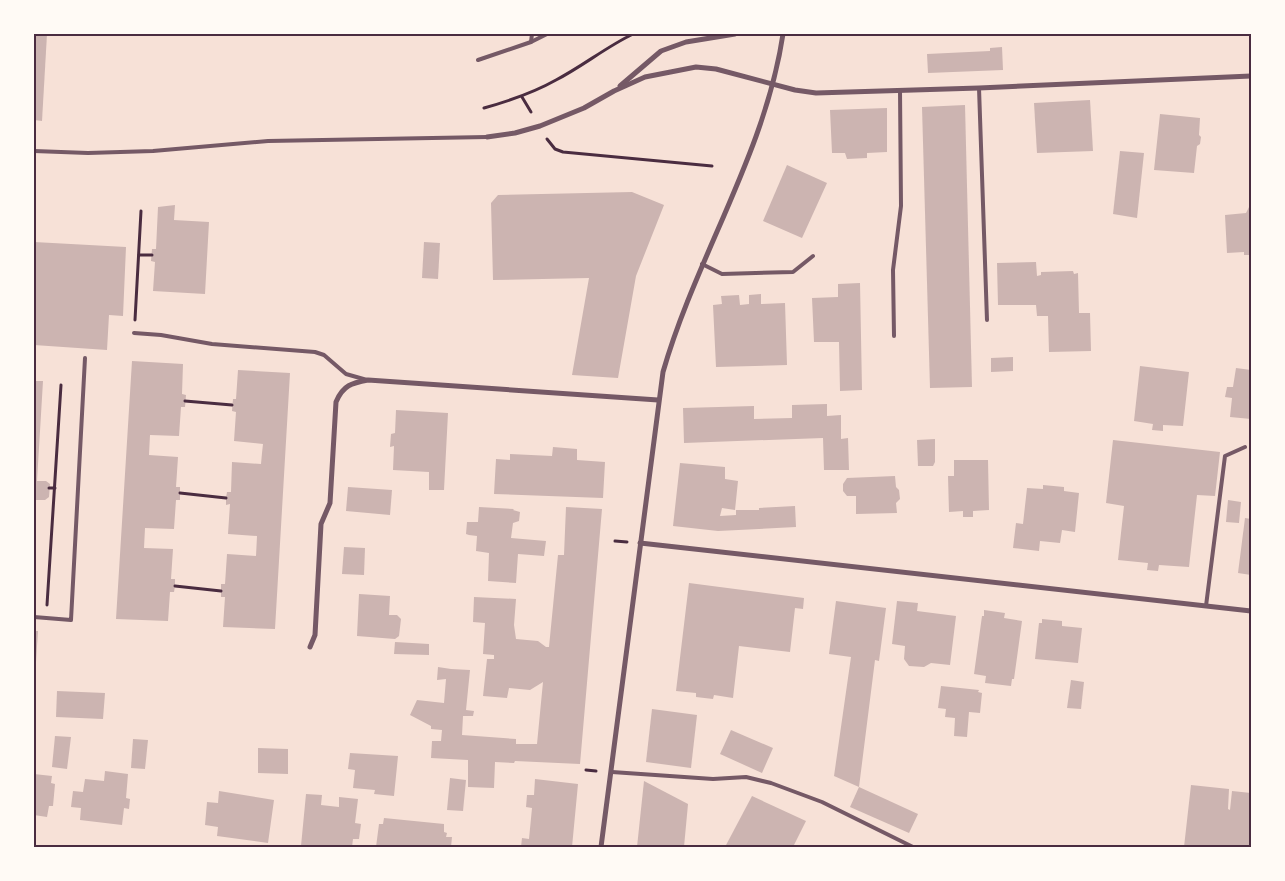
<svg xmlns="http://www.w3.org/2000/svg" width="1285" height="881" viewBox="0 0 1285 881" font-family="Literata,serif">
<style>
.building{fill:#ccb4b1}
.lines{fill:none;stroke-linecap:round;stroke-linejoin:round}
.path{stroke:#4a2c40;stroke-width:3}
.service{stroke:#755966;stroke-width:4}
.minor{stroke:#755966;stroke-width:5}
.neatline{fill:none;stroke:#4a2c40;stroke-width:2}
</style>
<rect width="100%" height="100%" fill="#f7e1d7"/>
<g class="building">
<polygon points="34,34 47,34 42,121 34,120"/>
<polygon points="1002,47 1003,70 928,73 927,54 990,51 990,48"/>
<polygon points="1090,100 1093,151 1037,153 1034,103"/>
<polygon points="965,105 972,387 930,388 922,107"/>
<polygon points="887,108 887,152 867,153 867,158 847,159 845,153 832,153 830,110"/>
<polygon points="1160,114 1200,118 1199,135 1201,137 1200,144 1197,146 1194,173 1154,170"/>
<polygon points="1120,151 1144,153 1137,218 1113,214"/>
<polygon points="787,165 827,183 802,238 763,221"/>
<polygon points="632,192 664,205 636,276 618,378 572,375 589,278 493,280 491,203 498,195"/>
<polygon points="1251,203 1251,255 1244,255 1244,252 1227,253 1225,215 1246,213"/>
<polygon points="175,205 174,220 209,222 205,294 153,291 155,262 151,261 152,249 156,249 158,207"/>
<polygon points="34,242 126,247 123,316 109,315 107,350 34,345"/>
<polygon points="424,242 440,243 438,279 422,278"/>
<polygon points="1036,262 1037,276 1041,275 1041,272 1073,271 1074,274 1078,273 1079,313 1090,313 1091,351 1049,352 1048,316 1037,316 1036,305 998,305 997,263"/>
<polygon points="860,283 862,390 840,391 839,342 814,342 812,298 838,297 838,284"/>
<polygon points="761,294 761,304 785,303 787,365 716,367 713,305 722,304 721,296 739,295 740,305 749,304 749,295"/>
<polygon points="1013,357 1013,371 991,372 991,358"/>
<polygon points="132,361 183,364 182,394 186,395 185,407 181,407 179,436 150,435 149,455 178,457 176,487 180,487 180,500 176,500 174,529 145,528 144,548 173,549 171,579 175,579 175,586 174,592 170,592 168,621 116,619"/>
<polygon points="1140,366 1189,372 1183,426 1163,425 1163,431 1152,430 1153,424 1134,421"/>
<polygon points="1236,368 1251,370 1251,419 1230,417 1232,398 1225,397 1227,387 1233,387"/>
<polygon points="238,370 290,373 275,629 223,627 225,597 221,597 221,584 225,584 227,554 256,556 257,536 228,534 230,504 226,505 226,498 227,492 231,492 232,462 261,464 262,453 263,444 234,441 236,412 232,411 233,399 236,399"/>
<polygon points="34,381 43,381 37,481 46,481 50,484 49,497 45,500 36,500 35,519 34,519"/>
<polygon points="827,404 827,416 841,415 841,439 848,438 849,470 824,470 823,438 684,443 683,408 754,406 754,419 792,418 792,405"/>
<polygon points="396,410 448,413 444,490 429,490 429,472 393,470 394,446 390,447 391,434 395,433"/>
<polygon points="935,439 935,462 933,466 918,466 917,440"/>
<polygon points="1113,440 1220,452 1215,496 1197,495 1189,567 1159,565 1158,571 1147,570 1148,563 1118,560 1124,506 1106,503"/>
<polygon points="553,447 577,449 577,460 605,462 603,498 494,494 496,459 510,460 510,454 552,456"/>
<polygon points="954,460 988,460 989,510 973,511 973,517 963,517 963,511 949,512 948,476 954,476"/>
<polygon points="680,463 725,467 725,479 738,481 735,510 722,508 720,516 736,515 736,510 759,510 759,508 795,506 796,527 718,531 673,526"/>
<polygon points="895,476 896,487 899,490 900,499 896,503 897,513 856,514 856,496 847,496 843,491 843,484 847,478"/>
<polygon points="1043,485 1064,487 1064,491 1079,493 1075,532 1062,530 1060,543 1040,541 1039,551 1013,548 1016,523 1023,524 1027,488 1043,489"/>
<polygon points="348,487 392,490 390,515 346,511"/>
<polygon points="1228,500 1241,502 1239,523 1226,522"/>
<polygon points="479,507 514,509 513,510 520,512 519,521 513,523 511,538 546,541 544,556 518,554 516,583 488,581 489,553 476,551 477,536 469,535 466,534 467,522 478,522"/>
<polygon points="566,507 602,509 580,764 515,761 514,763 495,762 494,788 468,787 468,760 431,758 432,741 441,741 442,730 431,729 431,726 410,715 417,700 444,703 446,679 437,680 438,667 451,669 470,670 466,710 474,711 473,716 463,716 462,735 516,739 516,744 537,744 543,682 530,690 509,688 507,698 483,696 487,659 494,659 494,655 483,654 485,623 473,622 474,597 516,599 514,625 516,639 538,641 546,647 549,647 558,555 564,555"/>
<polygon points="1245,518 1251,519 1251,575 1238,573"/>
<polygon points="344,547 365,548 364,575 342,574"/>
<polygon points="689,583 804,598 803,609 795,608 790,652 739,646 733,698 714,695 713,699 696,697 696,693 676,691"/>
<polygon points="359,594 390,596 389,615 397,615 401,619 399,636 395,639 357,636"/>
<polygon points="836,601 886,608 879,661 875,660 859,787 834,776 851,657 829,654"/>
<polygon points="897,601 918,603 917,611 956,616 950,665 931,663 924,667 909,666 904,659 905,646 892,644"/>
<polygon points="984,610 1005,613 1004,618 1022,621 1014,679 1012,679 1011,686 985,683 986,676 974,674 982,616 984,616"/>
<polygon points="1042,619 1062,621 1062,626 1082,628 1078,663 1035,659 1039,623 1042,623"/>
<polygon points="34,631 38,631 35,677 34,677"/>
<polygon points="395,642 429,644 429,655 394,654"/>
<polygon points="1071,680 1084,682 1081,709 1067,708"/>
<polygon points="941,686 979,690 978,692 982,693 980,713 969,712 967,737 954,736 955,718 945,717 946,709 938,708"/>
<polygon points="57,691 105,693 103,719 56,717"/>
<polygon points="652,709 697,715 691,768 646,762"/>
<polygon points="731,730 773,748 762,773 720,754"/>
<polygon points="55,736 71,737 67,769 52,767"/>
<polygon points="133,739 148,740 145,769 131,768"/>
<polygon points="258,748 288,749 288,774 258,773"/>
<polygon points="350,753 398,756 394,796 374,794 375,790 353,788 355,770 348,769"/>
<polygon points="105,771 128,774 126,798 130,799 129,809 124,808 122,825 80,820 81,808 71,807 73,791 83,792 85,779 104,781"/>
<polygon points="34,774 52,776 51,783 55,784 53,806 49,806 47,817 34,815"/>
<polygon points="450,778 466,780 463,811 447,810"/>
<polygon points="535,779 578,784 572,847 521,847 522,838 529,839 532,808 526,807 527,795 534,795"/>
<polygon points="644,781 688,804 684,847 637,847"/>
<polygon points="1191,785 1229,789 1228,809 1230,810 1232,791 1251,793 1251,847 1184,847"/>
<polygon points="859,787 918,814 909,833 850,807"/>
<polygon points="219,791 274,800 268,843 217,836 218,827 205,825 207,802 218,803"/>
<polygon points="306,794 322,795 321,805 339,807 339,797 358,799 355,823 361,824 359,839 353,839 352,847 301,846"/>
<polygon points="752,796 806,821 793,847 725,847"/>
<polygon points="384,818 444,824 444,832 447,833 446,837 452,837 451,847 376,847 379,824 383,824"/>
</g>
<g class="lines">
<g class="path">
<polyline points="522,97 531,112"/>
<path d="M484,108c25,-7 49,-15 72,-28 27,-14 50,-33 77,-46"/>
<polyline points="547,139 555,149 563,152 712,166"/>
<polyline points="139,255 152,255"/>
<polyline points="135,320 141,211"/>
<polyline points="185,401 232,405"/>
<polyline points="49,488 55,488"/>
<polyline points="180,493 226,498"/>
<polyline points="615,541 627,542"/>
<polyline points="175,586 221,591"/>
<polyline points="47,605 61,385"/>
<polyline points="586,770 596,771"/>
</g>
<g class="service">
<polyline points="531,42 532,34"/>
<polyline points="478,60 531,42 547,34"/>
<polyline points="979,88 987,320"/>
<polyline points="34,151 88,153 153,151 268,141 487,137"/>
<polyline points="702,264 722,274 793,272 813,256"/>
<polyline points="134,333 161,335 212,344 315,352 324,355 346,374 367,380"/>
<polyline points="894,336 893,270 901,206 900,90"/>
<polyline points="1206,606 1225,456 1245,447"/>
<polyline points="34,617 71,620 85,358"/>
<polyline points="612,772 713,779 746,777 771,783 822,802 913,847"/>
</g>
<g class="minor">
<polyline points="620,86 661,51 686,42 735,34"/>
<polyline points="487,137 515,133 540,126 584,108 614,91 645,77 696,67 716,69 795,90 816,93 979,88 1251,76"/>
<polyline points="640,543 1251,611"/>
<path d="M310,647l5,-12 6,-111 9,-21 6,-101c7,-17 16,-19 32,-22l290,20"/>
<path d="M601,847l62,-475c33,-115 102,-218 120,-338"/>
</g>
</g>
<rect width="1285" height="881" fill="none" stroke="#fffaf5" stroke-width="70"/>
<rect x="35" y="35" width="1215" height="811" class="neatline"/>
</svg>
